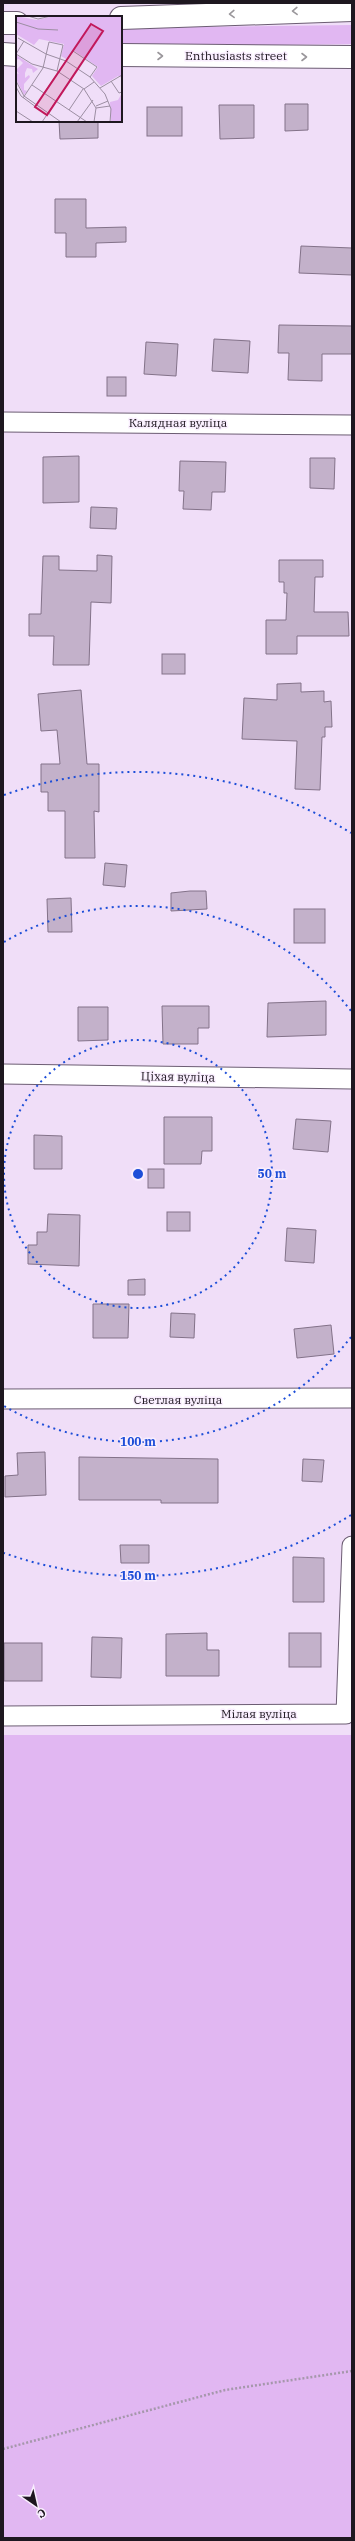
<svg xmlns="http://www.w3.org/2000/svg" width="355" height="2541" viewBox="0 0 355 2541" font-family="'IBM Plex Serif',serif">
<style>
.green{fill:#e1b7f2}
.building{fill:#c3b1ca;stroke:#837289}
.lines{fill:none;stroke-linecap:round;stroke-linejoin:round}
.minor-casing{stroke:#6c5d73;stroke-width:21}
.tertiary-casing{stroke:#6c5d73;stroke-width:24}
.path{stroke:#a597ab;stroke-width:2.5;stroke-dasharray:2 2;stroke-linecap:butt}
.minor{stroke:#fff;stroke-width:19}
.tertiary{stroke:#fff;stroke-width:22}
.oneway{stroke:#9a979b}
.ring{fill:none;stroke:#1d4ed8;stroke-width:2;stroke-dasharray:2 4}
.labels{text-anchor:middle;stroke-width:3;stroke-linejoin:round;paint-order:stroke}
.street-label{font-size:12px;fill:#1e1720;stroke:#f9eefe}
.inset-road{fill:none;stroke:#9c8ea2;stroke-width:1}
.view{fill:#c2185b;fill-opacity:0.15;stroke:#c2185b;stroke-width:2}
.inset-edge{fill:none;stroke:#1e1720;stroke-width:2}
.centre{fill:#1d4ed8;stroke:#f9eefe;stroke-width:2}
.ring-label{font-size:12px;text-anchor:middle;font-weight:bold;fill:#1d4ed8;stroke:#f9eefe;stroke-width:3;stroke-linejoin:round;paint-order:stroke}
</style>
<rect width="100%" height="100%" fill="#f0def8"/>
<g class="green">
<polygon points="352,25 352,44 121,47 121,28"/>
<rect x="3" y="1735" width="349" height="803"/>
</g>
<g class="building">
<polygon points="285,104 308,104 308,130 285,131"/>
<polygon points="219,105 254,105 254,138 220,139"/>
<rect x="147" y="107" width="35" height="29"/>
<polygon points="59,121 98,121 98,138 60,139"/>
<polygon points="55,199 86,199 86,228 126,227 126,242 96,243 96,257 66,257 66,233 55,233"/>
<polygon points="301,246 352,248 352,275 299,273"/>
<polygon points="279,325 352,326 352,354 322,354 322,381 288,380 289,353 278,353"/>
<polygon points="214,339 250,341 248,373 212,371"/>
<polygon points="146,342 178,344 176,376 144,374"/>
<rect x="107" y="377" width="19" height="19"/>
<polygon points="79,456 79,502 43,503 43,457"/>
<polygon points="310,458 335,458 334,489 310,488"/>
<polygon points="180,461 226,462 225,492 212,492 211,510 183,509 184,491 179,491"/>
<polygon points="91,507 117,508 116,529 90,528"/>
<polygon points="97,555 112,556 111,603 91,602 89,665 53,665 54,636 29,636 29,614 41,614 43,556 59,556 59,570 97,571"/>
<polygon points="279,560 323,560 323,577 315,577 314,612 348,612 349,636 297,636 297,654 266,654 266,620 286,620 287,593 284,593 284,582 279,582"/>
<rect x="162" y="654" width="23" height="20"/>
<polygon points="301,683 301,692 324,691 324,702 331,701 332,727 325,727 325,737 322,737 320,790 295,789 297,741 242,739 244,698 277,700 277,684"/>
<polygon points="81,690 87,764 99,764 99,812 94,811 95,858 65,858 65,811 48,811 48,792 41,792 41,764 60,764 57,730 41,731 38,694"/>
<polygon points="105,863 127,865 125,887 103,885"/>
<polygon points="190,891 206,891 207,909 171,911 171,893"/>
<polygon points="71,898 72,932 48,932 47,899"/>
<rect x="294" y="909" width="31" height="34"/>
<polygon points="326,1001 326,1035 267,1037 268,1003"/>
<polygon points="162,1006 209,1006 209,1028 198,1028 198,1044 163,1044"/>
<polygon points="78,1007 108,1007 108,1040 78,1041"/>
<polygon points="164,1117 212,1117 212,1151 202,1151 201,1164 164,1164"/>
<polygon points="296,1119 331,1121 328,1152 293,1149"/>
<polygon points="34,1135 62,1136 62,1169 34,1169"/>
<rect x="148" y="1169" width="16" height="19"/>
<rect x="167" y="1212" width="23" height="19"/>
<polygon points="48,1214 80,1215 79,1266 28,1264 28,1245 37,1245 37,1232 47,1232"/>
<polygon points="287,1228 316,1230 314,1263 285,1261"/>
<polygon points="145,1279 145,1295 128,1295 128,1280"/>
<polygon points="93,1304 129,1304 128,1338 93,1338"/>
<polygon points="171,1313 195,1314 194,1338 170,1337"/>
<polygon points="331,1325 334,1354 297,1358 294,1329"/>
<polygon points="45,1452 46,1495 5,1497 5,1476 18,1475 17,1453"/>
<polygon points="79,1457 218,1459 218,1503 161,1503 161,1500 79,1500"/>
<polygon points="303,1459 324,1460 322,1482 302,1481"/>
<polygon points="120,1545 149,1545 149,1563 121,1563"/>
<polygon points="293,1557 324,1558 324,1602 293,1602"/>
<polygon points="207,1633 207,1650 219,1650 219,1676 166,1676 166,1634"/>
<rect x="289" y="1633" width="32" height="34"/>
<polygon points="92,1637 122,1638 121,1678 91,1677"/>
<rect x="4" y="1643" width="38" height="38"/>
</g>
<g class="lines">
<defs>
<g id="minor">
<polyline points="3,422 352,425"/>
<polyline points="3,1074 352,1079"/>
<polyline points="3,1399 352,1398"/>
<polyline points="3,1716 346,1714 352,1546"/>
</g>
<g id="tertiary">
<polyline points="121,18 352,10"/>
<polyline points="3,23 17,23"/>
<polyline points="3,54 17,55"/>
<polyline points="121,55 352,57"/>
</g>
</defs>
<use href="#minor" class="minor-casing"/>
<use href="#tertiary" class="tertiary-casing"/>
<polyline class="path" points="3,2449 225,2390 352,2371"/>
<use href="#minor" class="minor"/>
<use href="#tertiary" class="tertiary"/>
</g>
<defs><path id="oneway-chevron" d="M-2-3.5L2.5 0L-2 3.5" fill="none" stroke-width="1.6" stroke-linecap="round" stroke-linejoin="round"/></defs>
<g class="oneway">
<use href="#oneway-chevron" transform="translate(295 11) rotate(178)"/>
<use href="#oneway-chevron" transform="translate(232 14) rotate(178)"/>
<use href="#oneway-chevron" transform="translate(160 56)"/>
<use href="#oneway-chevron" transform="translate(304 57)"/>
</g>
<g class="ring">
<circle cx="138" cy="1174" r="134"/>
<path d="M351 1337A268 268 0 0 1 4 1406M4 942A268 268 0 0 1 351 1011"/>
<path d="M351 1515A402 402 0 0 1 4 1553M4 795A402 402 0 0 1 351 833"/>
</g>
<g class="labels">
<g class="street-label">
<text x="236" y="60">Enthusiasts street</text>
<text x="178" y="427">Калядная вуліца</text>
<text transform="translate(178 1077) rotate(1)" y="4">Ціхая вуліца</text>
<text x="178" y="1404">Светлая вуліца</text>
<text x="259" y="1718">Мілая вуліца</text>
</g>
</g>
<g transform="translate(16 16)">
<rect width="106" height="106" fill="#f0def8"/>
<path d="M0,0l21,4 17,-4h68v62l-4,-2 -17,10 -9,-10 6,-9 -25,-17 -7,9 -5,-3 3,-12 -25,-5 -5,6 -18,-11zM0,39l22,14 -5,4 -1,-4 -5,-1 -2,5v5l4,-3 1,2 -6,7v6l3,1 -3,4 -8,-16v-6l3,1 -3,-4 7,-7 -4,-4 -3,1zM106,77v29h-11l-1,-20 8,-2z" fill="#e1b7f2"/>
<path class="inset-road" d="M12,0l10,3 13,-3M0,6l22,7 20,1M2,22l28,16 20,7 24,16 15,17 6,15 -1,13M0,38l16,10 25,7 27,18 12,19 -2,14M0,38l8,-13M0,65l8,15 37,26M95,65l8,12 3,-1M16,69l55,37M0,71l5,9 19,14M84,72l22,-13M68,73l10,-7M28,77l29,-42 24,16 -7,10M7,82l20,-30 6,-26 14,3 -6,26M80,90l12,-5M80,92l14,-2M53,94l14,-21M0,95l17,11M26,106l36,-53M61,106l16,-22"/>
<path class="view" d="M75,8l12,7 -56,84 -12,-8z"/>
<rect width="106" height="106" class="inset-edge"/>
</g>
<circle cx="138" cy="1174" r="6" class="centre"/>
<g class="ring-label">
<text x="272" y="1178">50 m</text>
<text x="138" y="1446">100 m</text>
<text x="138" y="1580">150 m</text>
</g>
<rect width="355" height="2541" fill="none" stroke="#1e1720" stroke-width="8"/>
<g transform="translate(36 2505) rotate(146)" stroke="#f9eefe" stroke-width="3" paint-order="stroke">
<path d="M0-3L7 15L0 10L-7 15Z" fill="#1e1720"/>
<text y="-6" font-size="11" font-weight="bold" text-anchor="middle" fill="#1e1720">С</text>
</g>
</svg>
